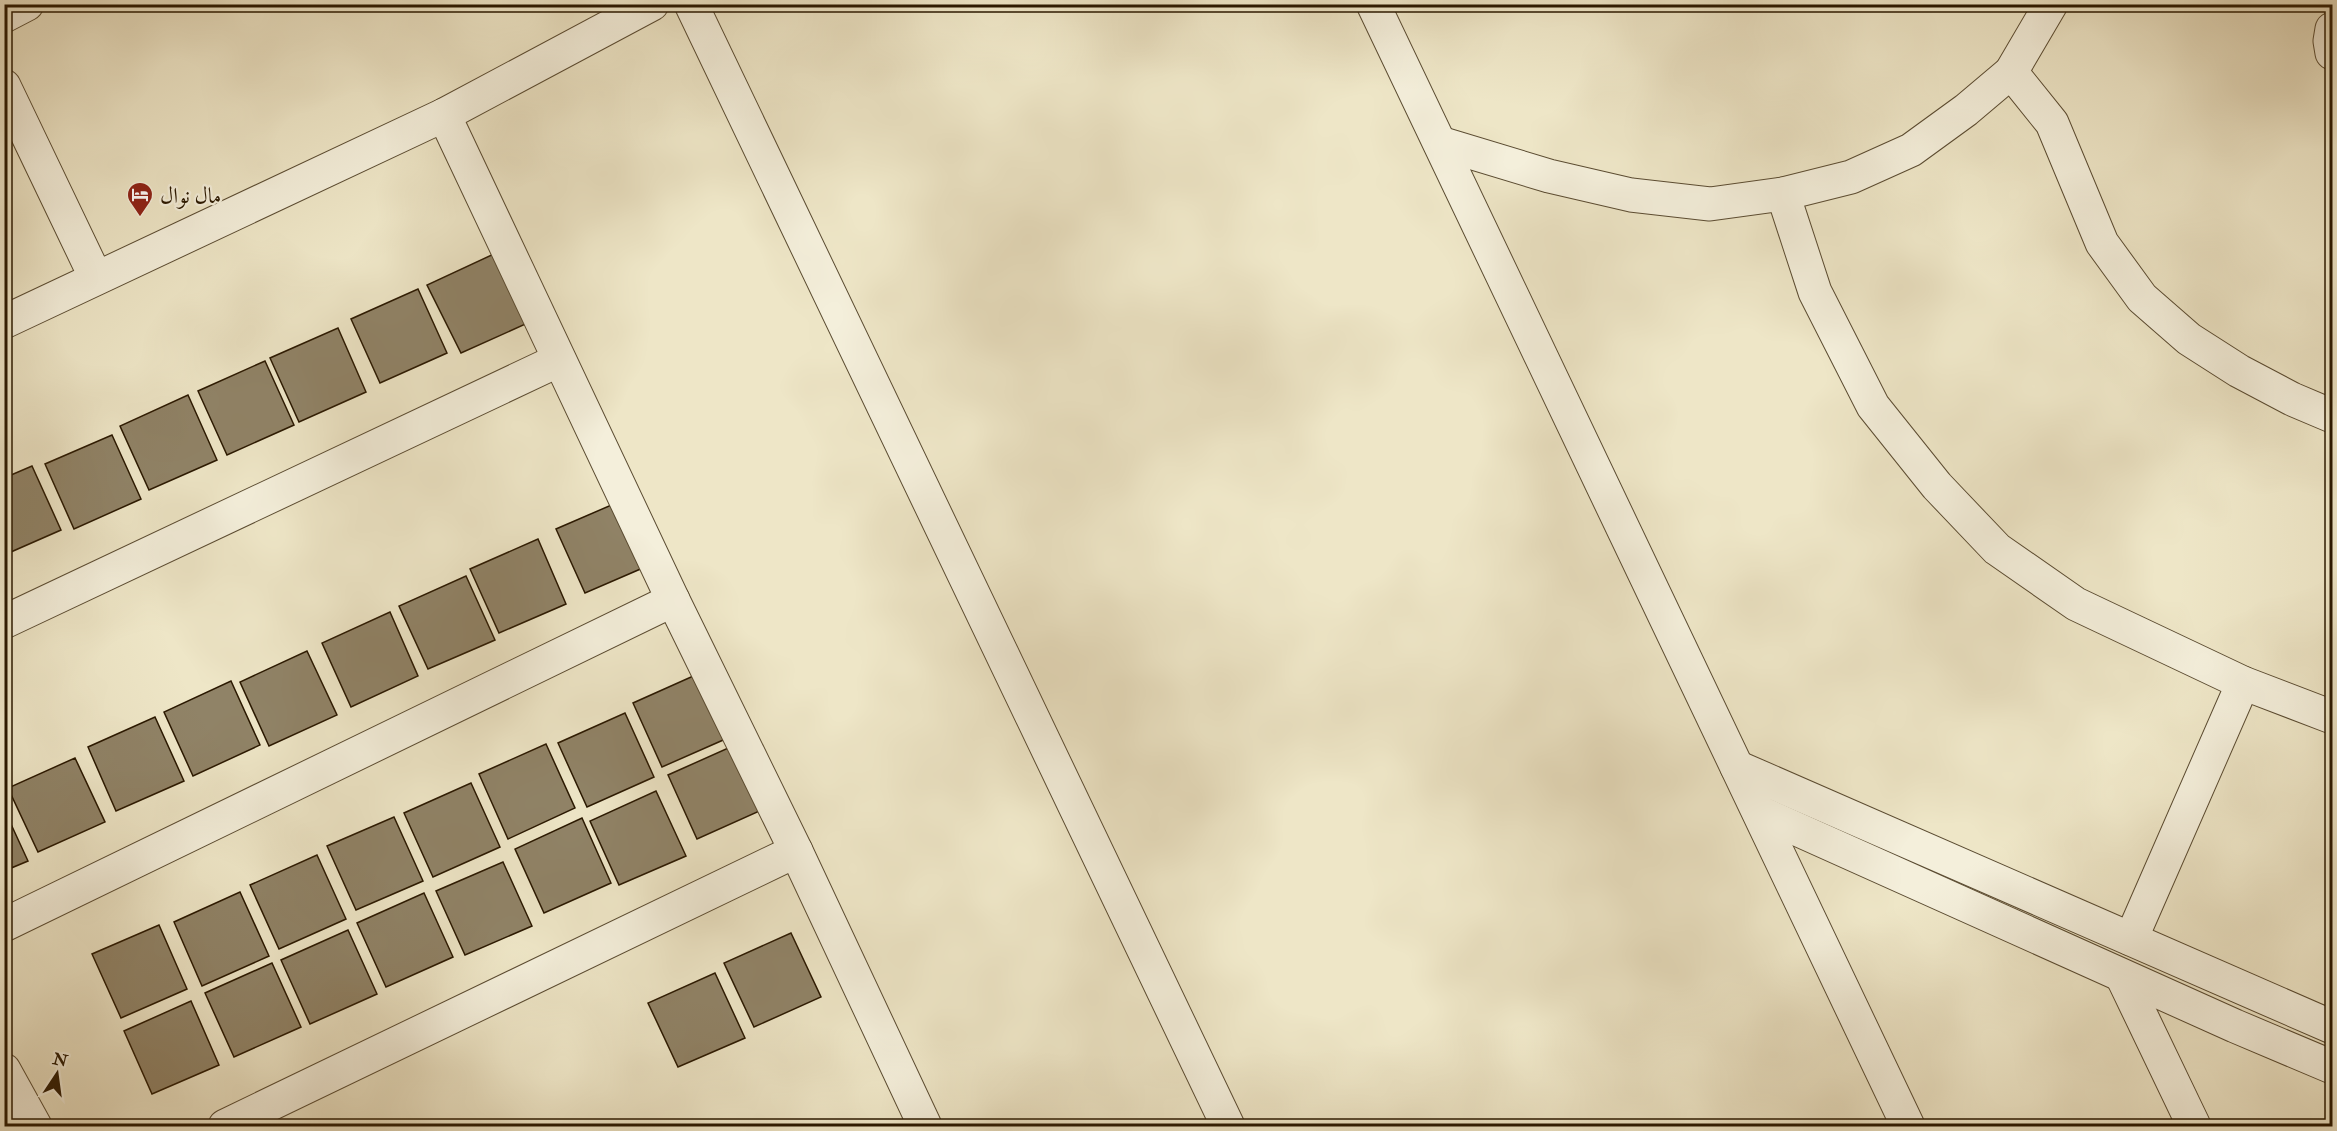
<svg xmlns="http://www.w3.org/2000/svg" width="2337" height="1131" viewBox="0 0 2337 1131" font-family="'IM FELL Double Pica',Amiri,serif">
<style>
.building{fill:#908367;stroke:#2a1800;stroke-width:1.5}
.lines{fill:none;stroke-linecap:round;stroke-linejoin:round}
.minor-casing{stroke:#5b4c32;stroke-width:35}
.minor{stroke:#f4efdb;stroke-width:33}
.labels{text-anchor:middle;stroke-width:4.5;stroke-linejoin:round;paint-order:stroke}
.poi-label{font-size:22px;fill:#2a1800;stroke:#f4efdb;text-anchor:start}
</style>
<rect width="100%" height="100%" fill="#eee6c7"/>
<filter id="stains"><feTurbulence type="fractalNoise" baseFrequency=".00333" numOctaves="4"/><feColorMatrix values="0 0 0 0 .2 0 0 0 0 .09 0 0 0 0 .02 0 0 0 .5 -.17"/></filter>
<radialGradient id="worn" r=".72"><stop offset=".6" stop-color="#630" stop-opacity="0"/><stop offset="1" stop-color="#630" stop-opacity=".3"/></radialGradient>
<g class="building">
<polygon points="496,253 530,322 461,353 427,285"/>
<polygon points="418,289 447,353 380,383 351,319"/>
<polygon points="338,328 366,392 299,422 270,358"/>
<polygon points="265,361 294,425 227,455 198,391"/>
<polygon points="188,395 217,460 149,490 120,426"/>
<polygon points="112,435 141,499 74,529 45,464"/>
<polygon points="32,466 61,530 4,555 4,478"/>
<polygon points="623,500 652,564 585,593 556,529"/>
<polygon points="538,539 566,604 499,633 470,569"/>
<polygon points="466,576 495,640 428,669 399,606"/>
<polygon points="390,612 418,676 351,707 322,643"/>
<polygon points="307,651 337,715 269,746 240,682"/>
<polygon points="700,673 730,737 662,767 633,703"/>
<polygon points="231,681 260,745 193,776 164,712"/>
<polygon points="625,713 654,777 587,807 558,743"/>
<polygon points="155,717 184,781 116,811 88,747"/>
<polygon points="546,744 575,808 508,839 479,774"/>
<polygon points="735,745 764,809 697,839 668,775"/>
<polygon points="75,758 105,822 38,852 8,788"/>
<polygon points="471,783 500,847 433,877 404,813"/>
<polygon points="656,791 686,856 619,885 590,821"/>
<polygon points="4,809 28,861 4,871"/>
<polygon points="394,817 423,881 356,910 327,846"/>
<polygon points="582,818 611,883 544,913 515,849"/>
<polygon points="317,855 346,919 279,949 250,885"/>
<polygon points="503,862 532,926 465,955 436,891"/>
<polygon points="240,892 269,956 202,986 174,922"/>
<polygon points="424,893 453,957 386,987 357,923"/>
<polygon points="159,925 187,989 121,1018 92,954"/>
<polygon points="348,930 377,994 310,1024 281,960"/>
<polygon points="791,933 821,997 754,1027 724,963"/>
<polygon points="272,963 301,1027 234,1057 205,993"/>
<polygon points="715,973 745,1038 678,1067 648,1003"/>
<polygon points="191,1001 219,1065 152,1094 124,1031"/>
</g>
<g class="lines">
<defs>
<g id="minor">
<polyline points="691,4 1228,1126"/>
<polyline points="1373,4 1908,1126"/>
<polyline points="4,16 27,4"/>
<polyline points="2332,29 2330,41 2332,53"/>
<polyline points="2011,72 2052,123 2102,243 2142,298 2189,339 2239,371 2292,399 2332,416"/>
<polyline points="4,86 96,278"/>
<polyline points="444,115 673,600 796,851 925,1126"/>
<polyline points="1440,143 1549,176 1631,195 1710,204 1783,194 1851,177 1911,150 1966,110 2011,72 2051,4"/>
<polyline points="1783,194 1815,292 1873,406 1937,486 1997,549 2076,604 2243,683 2332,717"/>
<polyline points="4,322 444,115 652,4"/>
<polyline points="4,622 559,360"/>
<polyline points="1737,767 2332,1027"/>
<polyline points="1759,812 2235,1026 2332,1067"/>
<polyline points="4,925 673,600"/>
<polyline points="2131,939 2243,683"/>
<polyline points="2122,976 2194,1126"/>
<polyline points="4,1070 35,1126"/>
<polyline points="225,1126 796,851"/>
</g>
</defs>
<use href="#minor" class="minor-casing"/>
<use href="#minor" class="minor"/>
</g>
<defs>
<symbol id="hotel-pin" viewBox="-11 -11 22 30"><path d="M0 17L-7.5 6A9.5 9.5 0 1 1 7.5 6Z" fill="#8f2418" stroke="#f4efdb"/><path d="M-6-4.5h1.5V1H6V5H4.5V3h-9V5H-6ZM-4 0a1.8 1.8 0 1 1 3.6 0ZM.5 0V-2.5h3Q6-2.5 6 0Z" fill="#fff"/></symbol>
</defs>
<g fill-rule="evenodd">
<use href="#hotel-pin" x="125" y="180" width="30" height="40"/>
</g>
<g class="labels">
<g class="poi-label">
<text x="160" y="203">مال نوال</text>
</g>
</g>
<rect width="2337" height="1131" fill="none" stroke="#eee6c7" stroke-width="24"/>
<rect x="6" y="6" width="2325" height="1119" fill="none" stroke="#2a1800" stroke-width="3"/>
<rect x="12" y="12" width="2313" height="1107" fill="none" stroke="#2a1800" stroke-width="1.5"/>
<g transform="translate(57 1074) rotate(13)" stroke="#f4efdb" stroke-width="4.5" paint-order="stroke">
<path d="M0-4.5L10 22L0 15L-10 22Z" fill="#2a1800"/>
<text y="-9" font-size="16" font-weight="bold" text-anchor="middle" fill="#2a1800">N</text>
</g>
<rect width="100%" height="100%" filter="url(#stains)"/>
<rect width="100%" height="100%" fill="url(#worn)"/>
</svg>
